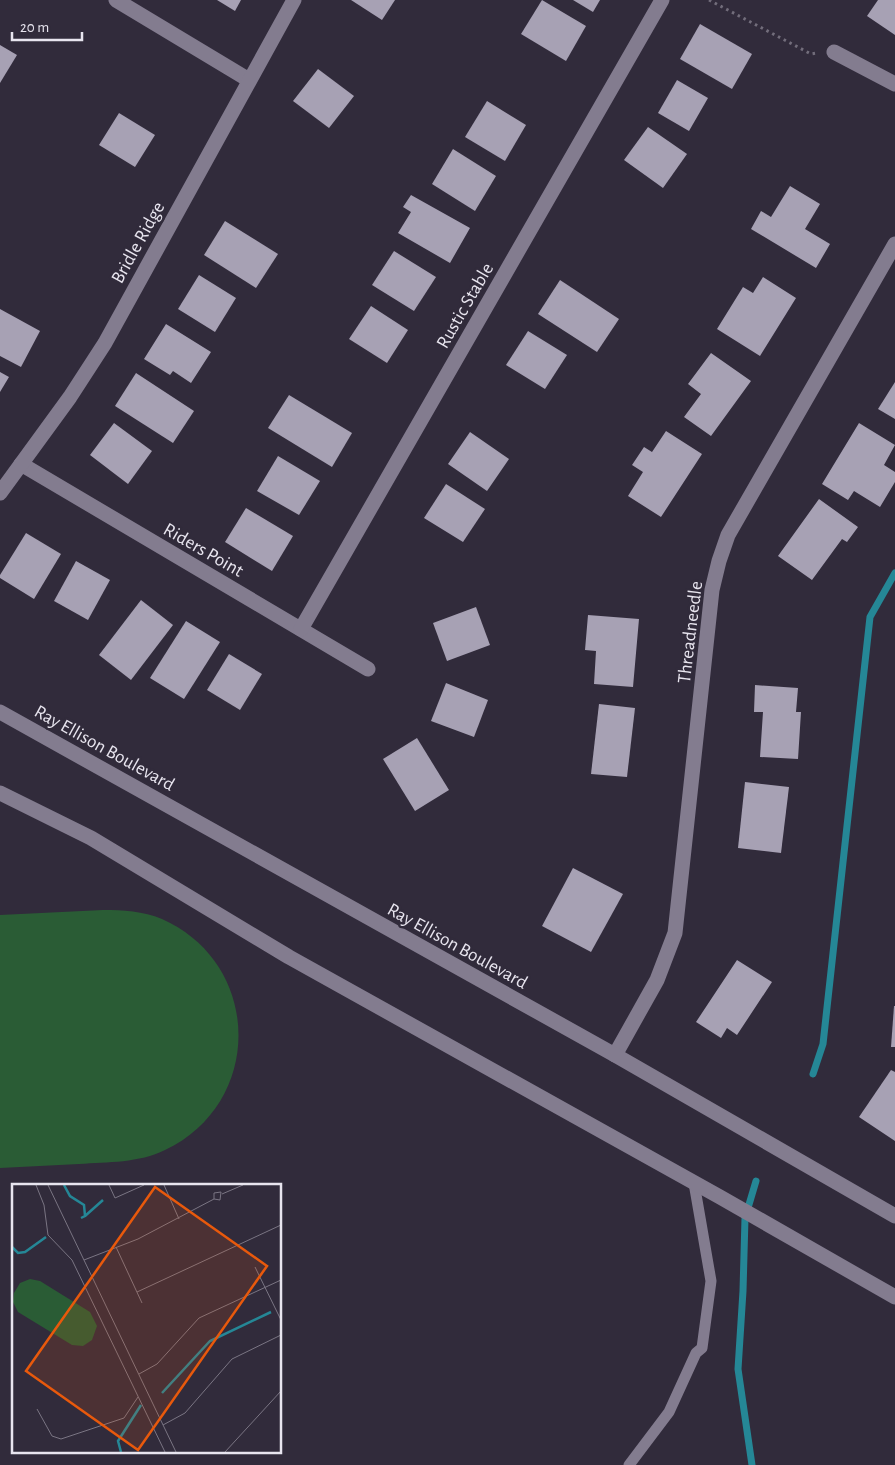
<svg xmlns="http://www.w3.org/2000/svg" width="895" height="1465" viewBox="0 0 895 1465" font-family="'Alegreya Sans',sans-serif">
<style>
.green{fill:#2a5c35}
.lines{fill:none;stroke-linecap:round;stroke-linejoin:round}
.stream{stroke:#258796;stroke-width:7}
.building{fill:#a7a1b4}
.path{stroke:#726d7b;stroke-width:3;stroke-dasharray:2.5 4;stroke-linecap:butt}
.service{stroke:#837c8f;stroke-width:11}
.minor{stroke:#837c8f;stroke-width:15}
.tertiary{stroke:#837c8f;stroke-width:15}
.labels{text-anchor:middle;stroke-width:5;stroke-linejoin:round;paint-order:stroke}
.street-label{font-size:19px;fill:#e8e5ef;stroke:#312b3b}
.inset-river{fill:none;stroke:#258796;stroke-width:2.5}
.inset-road{fill:none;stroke:#7a7583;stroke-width:1}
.view{fill:#e8590c;fill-opacity:0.15;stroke:#e8590c;stroke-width:2.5}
.inset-edge{fill:none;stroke:#e8e5ef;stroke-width:2.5}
</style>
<rect width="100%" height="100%" fill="#312b3b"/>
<path class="green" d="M103,910c20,0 40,1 59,9 101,45 102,184 3,231 -26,13 -57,12 -86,14 -26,1 -53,3 -79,4v-253z"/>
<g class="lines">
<g class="stream">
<polyline points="813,1074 823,1044 870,617 895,573"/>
<polyline points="752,1465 738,1369 743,1291 745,1218 756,1181"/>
</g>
</g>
<g class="building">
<polygon points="217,0 241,0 235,11"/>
<polygon points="351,0 395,0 382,20"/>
<polygon points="542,0 586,26 566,61 521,34"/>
<polygon points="573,0 600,0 593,12"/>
<polygon points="878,0 895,0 895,35 867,16"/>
<polygon points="700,24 752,54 732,89 680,59"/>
<polygon points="0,45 17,55 0,83"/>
<polygon points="318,69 354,96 329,128 293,101"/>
<polygon points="677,80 708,98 689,131 658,113"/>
<polygon points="487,101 526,125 505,161 465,137"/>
<polygon points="119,113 155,135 135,167 99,145"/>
<polygon points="648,127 687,154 663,188 624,160"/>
<polygon points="453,149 496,176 475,211 432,184"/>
<polygon points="790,186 820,204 805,229 830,244 816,268 751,229 761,211 771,217"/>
<polygon points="411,195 470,228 450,263 398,233 411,212 403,207"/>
<polygon points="225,221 278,254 256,288 204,255"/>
<polygon points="394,251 436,277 414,311 372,285"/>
<polygon points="199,275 236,298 215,332 178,309"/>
<polygon points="763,277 796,298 760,356 717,329 743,287 753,293"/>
<polygon points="560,280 619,319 597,352 538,314"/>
<polygon points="371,306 408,330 387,363 349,339"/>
<polygon points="0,309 40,331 21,367 0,356"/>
<polygon points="166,324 211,352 191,383 173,371 170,375 144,359"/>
<polygon points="528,331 567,355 545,389 506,365"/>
<polygon points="711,353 751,381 711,436 684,417 701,394 688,384"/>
<polygon points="0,372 9,377 0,392"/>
<polygon points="136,373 194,411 173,443 115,406"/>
<polygon points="895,382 895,419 878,409"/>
<polygon points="289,395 352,433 332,467 268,428"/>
<polygon points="114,423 152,451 128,484 90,455"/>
<polygon points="859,423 895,445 884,465 895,472 895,482 880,507 854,491 848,500 822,484"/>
<polygon points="666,431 702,454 661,517 628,496 643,472 632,465 644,447 652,452"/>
<polygon points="470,432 509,459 487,491 448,464"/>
<polygon points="278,456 320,481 299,515 257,491"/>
<polygon points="446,484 485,509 463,542 424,518"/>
<polygon points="819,499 858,527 847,542 842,539 812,580 778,556"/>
<polygon points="246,508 293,536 272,571 225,542"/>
<polygon points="26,533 61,554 34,599 0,578 0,575"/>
<polygon points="76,561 110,580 88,620 54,601"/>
<polygon points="141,600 173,625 131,680 99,655"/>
<polygon points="476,607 490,645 447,661 433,623"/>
<polygon points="588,615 639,619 633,687 594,684 596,651 585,650"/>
<polygon points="186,621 220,642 184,699 150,678"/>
<polygon points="229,654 262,674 240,710 207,690"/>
<polygon points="446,683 488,700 474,737 431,721"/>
<polygon points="755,685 798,688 796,712 801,712 798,759 760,757 763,712 754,712"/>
<polygon points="599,704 635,708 627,777 591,774"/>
<polygon points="417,738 449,790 415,811 383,759"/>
<polygon points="745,782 789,787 781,853 738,848"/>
<polygon points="573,868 623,894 591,952 542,926"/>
<polygon points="737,960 772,982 737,1035 727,1028 721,1038 696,1022"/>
<polygon points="894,1006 895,1006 895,1047 891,1047"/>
<polygon points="891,1070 895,1072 895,1141 859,1117"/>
</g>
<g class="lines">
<polyline class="path" points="709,0 811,54 817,53"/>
<polyline class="service" points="629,1465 669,1412 696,1353 702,1348 711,1281 694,1183"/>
<g class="minor">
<polyline points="116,0 249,80"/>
<polyline points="834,52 895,84"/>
<polyline points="21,464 368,669"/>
<polyline points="0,493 70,397 105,343 294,0"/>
<polyline points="301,629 662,0"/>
<polyline points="0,793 91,838 289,957 720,1197 895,1297"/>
<polyline points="615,1055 657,980 675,933 712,590 719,561 728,535 895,244"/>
</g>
<polyline class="tertiary" points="0,712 615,1055 895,1216"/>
</g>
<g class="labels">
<g class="street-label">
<text transform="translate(137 242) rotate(-61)" y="7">Bridle Ridge</text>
<text transform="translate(464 305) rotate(-60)" y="7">Rustic Stable</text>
<text transform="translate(204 549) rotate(30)" y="7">Riders Point</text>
<text transform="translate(689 632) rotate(-83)" y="7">Threadneedle</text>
<text transform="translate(105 747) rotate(29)" y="7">Ray Ellison Boulevard</text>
<text transform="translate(458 945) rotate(29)" y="7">Ray Ellison Boulevard</text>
</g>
</g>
<g transform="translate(12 1184)">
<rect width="269" height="269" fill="#312b3b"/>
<path d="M18,95l10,2 50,31 7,14 -5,14 -9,6 -11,-1 -54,-33 -5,-10 1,-9 6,-10z" fill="#2a5c35"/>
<path class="inset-river" d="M52,1l6,11 14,9 1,11 -4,2M73,32l18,-16M0,63l6,6 7,-1 21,-15M150,209l48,-52 61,-29M109,268l-3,-11 23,-36"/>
<path class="inset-road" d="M24,1l8,20 4,30 24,25 93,192M36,1l128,267M97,1l6,13 29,-13M152,1l15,34M210,10l21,-9M104,63l26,56M72,76l54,-21 76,-40 6,1 1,-8 -7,1v6M243,83l26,53M125,108l144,-67M127,190l18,-10 42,-46 82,-38M25,225l15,27 9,3 63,-21 14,-21M151,241l22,-12 47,-54 49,-24M213,268l56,-61"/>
<path class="view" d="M143,3l112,79 -129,184 -112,-79z"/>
<rect width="269" height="269" class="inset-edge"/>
</g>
<path d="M12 32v8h70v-8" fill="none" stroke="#e8e5ef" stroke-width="2.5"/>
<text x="20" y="32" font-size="15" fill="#e8e5ef" stroke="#312b3b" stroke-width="4" paint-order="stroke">20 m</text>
</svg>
